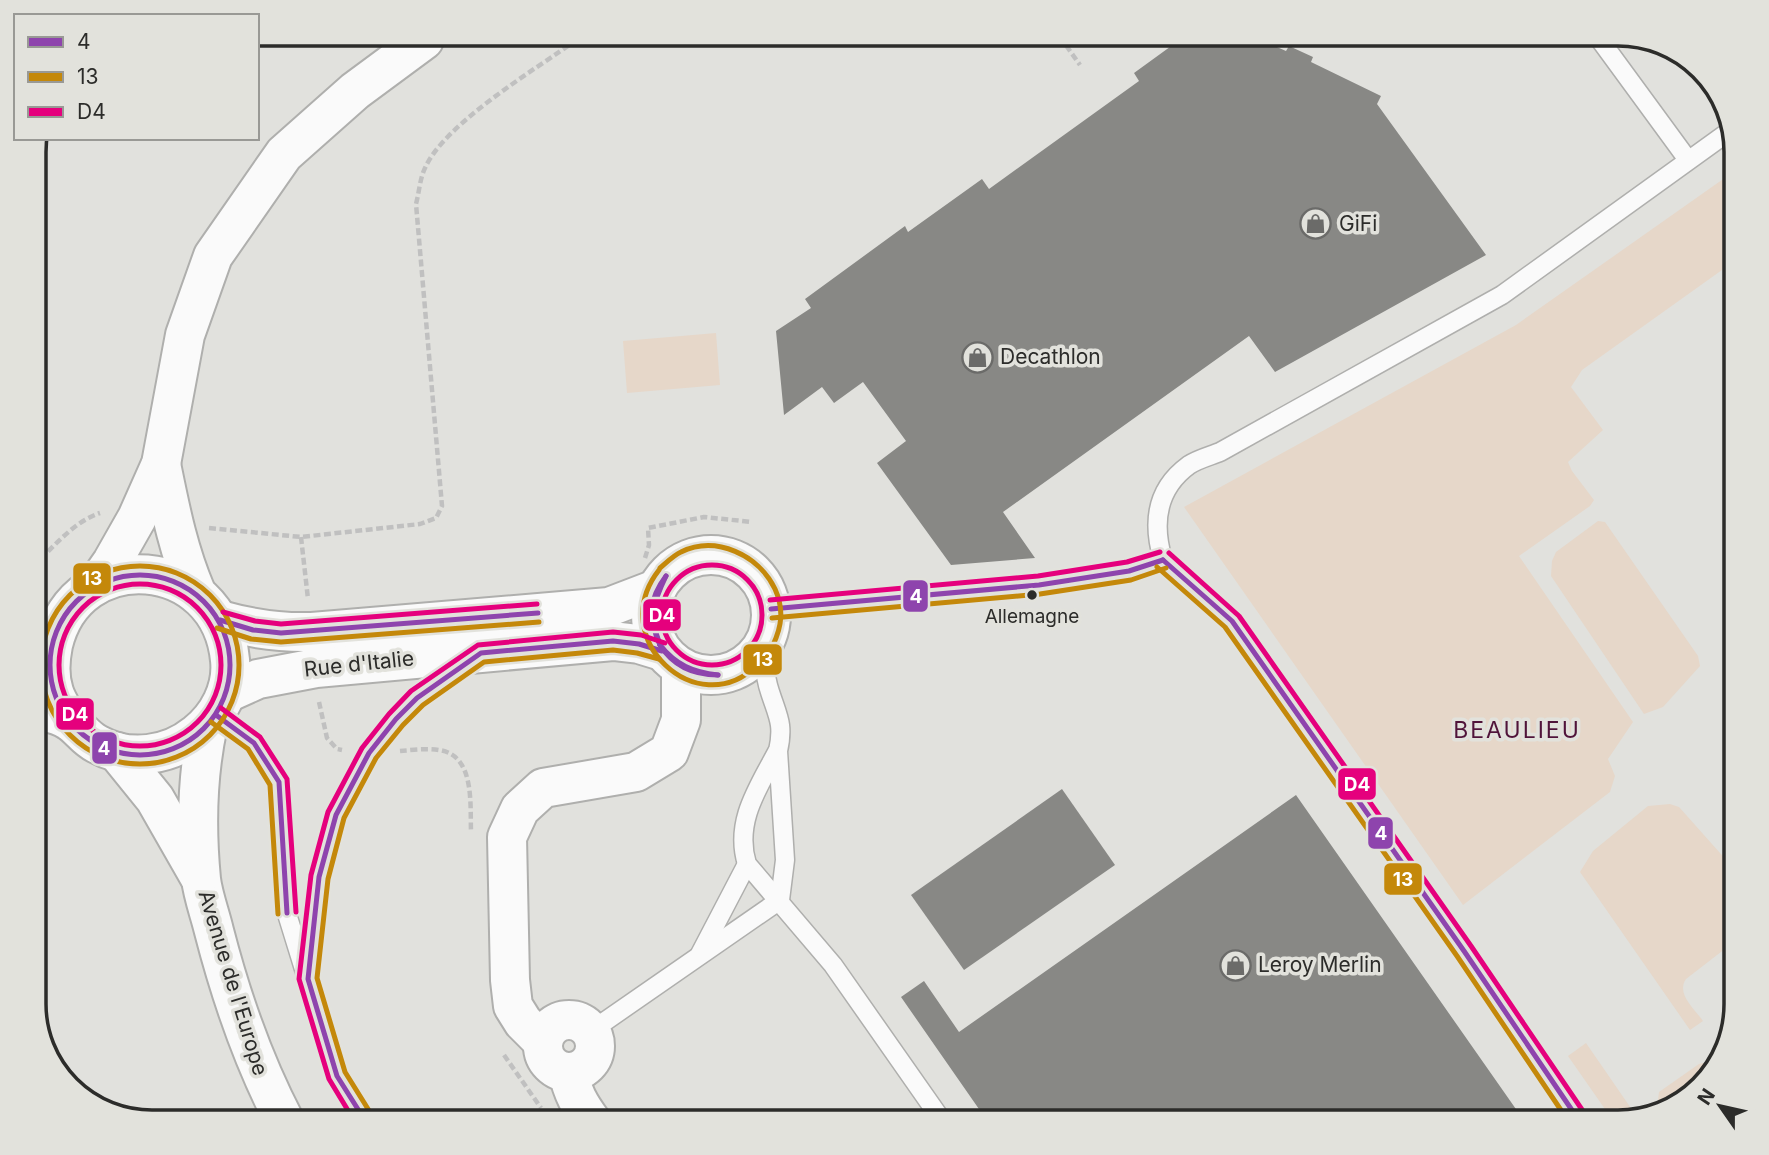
<svg xmlns="http://www.w3.org/2000/svg" width="1769" height="1155" viewBox="0 0 1769 1155" font-family="Inter,sans-serif">
<style>
.green{fill:#e6d7c9}
.building{fill:#888885}
.lines{fill:none;stroke-linecap:round;stroke-linejoin:round}
.lane-casing{stroke:#afafad;stroke-width:21}
.secondary-casing{stroke:#afafad;stroke-width:42}
.path{stroke:#c0c0c0;stroke-width:4.5;stroke-dasharray:7 3.5;stroke-linecap:butt}
.lane{stroke:#fafafa;stroke-width:18}
.secondary{stroke:#fafafa;stroke-width:38}
.bus-1-casing{stroke:#e2e2dc;stroke-width:10}
.bus-2-casing{stroke:#e2e2dc;stroke-width:10}
.bus-3-casing{stroke:#e2e2dc;stroke-width:10}
.bus-1{stroke:#8e44ad;stroke-width:5}
.bus-2{stroke:#c4880a;stroke-width:5}
.bus-3{stroke:#e5007d;stroke-width:5}
.bus-dot{fill:#2c2c2a;stroke:#e2e2dc;stroke-width:2.5}
.labels{text-anchor:middle;stroke-width:7;stroke-linejoin:round;paint-order:stroke}
.bus-label{font-size:19px;fill:#2c2c2a;stroke:#e2e2dc}
.poi-label{font-size:21px;fill:#2c2c2a;stroke:#e2e2dc;text-anchor:start}
.street-label{font-size:21px;fill:#2c2c2a;stroke:#e2e2dc}
.neighbourhood-label{font-size:23px;letter-spacing:2px;fill:#50143a;stroke:#e2e2dc}
.rim{fill:none;stroke:#2c2c2a;stroke-width:3.5}
.line-badge{stroke:#e2e2dc;stroke-width:2.5}
.badge-label{font-size:19px;text-anchor:middle;font-weight:bold;fill:#fff}
</style>
<rect width="100%" height="100%" fill="#e1e1dd"/>
<g class="green">
<polygon points="1736,170 1736,260 1582,370 1571,387 1603,430 1568,462 1572,471 1594,500 1590,506 1519,556 1633,722 1608,759 1615,776 1610,792 1463,905 1184,507 1516,325"/>
<polygon points="716,333 720,385 627,393 623,341"/>
<polygon points="1598,521 1605,522 1698,656 1700,666 1663,707 1644,714 1551,576 1552,561 1556,552"/>
<path d="M1670,804l9,3 49,55 8,20v52l-6,11 -44,34c-10,15 8,29 17,42l-13,9 -110,-158 13,-21 55,-45z"/>
<polygon points="1586,1043 1637,1117 1614,1122 1568,1056"/>
<polygon points="1711,1061 1717,1064 1716,1069 1676,1106 1659,1111 1657,1108 1659,1092 1699,1064"/>
</g>
<g class="building">
<polygon points="1250,35 1286,51 1289,46 1313,57 1311,62 1381,96 1377,104 1486,255 1275,372 1249,336 1003,512 1035,558 951,565 877,463 906,441 863,382 834,403 822,387 784,415 776,331 811,308 805,299 905,226 908,232 982,179 989,189 1139,81 1134,73 1185,36"/>
<polygon points="1062,789 1115,865 964,970 911,895"/>
<polygon points="1296,795 1525,1122 988,1122 901,997 924,981 959,1032"/>
</g>
<g class="lines">
<defs>
<g id="lane">
<polyline points="1595,33 1688,160"/>
<path d="M1163,560c-11,-37 -7,-71 26,-95 9,-6 21,-9 31,-13l282,-157 229,-165"/>
<polyline points="1163,560 1232,621 1464,951 1580,1122"/>
<polyline points="771,609 1039,585 1129,571 1163,560"/>
<polyline points="216,715 254,743 279,782 287,914 337,1076 366,1122"/>
<path d="M777,752c-19,36 -43,70 -30,112l86,101 110,157"/>
<polyline points="700,954 747,864"/>
<path d="M309,973c3,-32 4,-65 10,-96 13,-66 47,-137 99,-180 15,-12 32,-23 48,-34"/>
<path d="M591,1031l189,-131 5,-40 -7,-109c6,-27 0,-34 -8,-59 -5,-14 -6,-30 -8,-44"/>
</g>
<g id="secondary">
<path d="M161,464c9,44 17,86 35,128"/>
<circle cx="711" cy="615" r="60"/>
<polyline points="96,585 112,562 137,518 161,464 185,335 213,256 284,154 355,91 424,40"/>
<path d="M220,620c32,9 59,13 92,12l297,-25 47,-18"/>
<polyline points="227,693 258,679 316,668 613,641 639,644 662,651"/>
<path d="M33,708c11,4 26,6 36,13 10,6 16,17 28,23 32,18 72,12 99,-10 22,-17 37,-45 34,-74 -10,-106 -153,-117 -177,-15 -3,15 -4,32 1,47 3,10 10,19 14,28"/>
<path d="M208,725c-11,50 -12,102 -7,154 2,17 9,35 13,52 17,66 39,130 71,191"/>
<polyline points="117,752 155,799 199,876"/>
<circle cx="569" cy="1046" r="26"/>
<polyline points="543,1042 523,1022 513,1006 510,980 507,837 520,809 543,788 636,772 669,752 681,720 681,668"/>
<path d="M568,1072c4,20 12,34 24,50"/>
</g>
</defs>
<use href="#lane" class="lane-casing"/>
<use href="#secondary" class="secondary-casing"/>
<g class="path">
<polyline points="1060,37 1080,65"/>
<path d="M209,528l92,9 119,-13 16,-6 6,-12 -26,-302c3,-11 4,-26 9,-36 20,-45 111,-99 153,-129"/>
<polyline points="301,537 308,599"/>
<polyline points="645,558 649,545 648,528 704,517 752,522"/>
<path d="M33,566c21,-19 40,-44 67,-53"/>
<polyline points="319,702 327,738 337,749 342,750"/>
<path d="M400,751c12,-1 27,-3 39,-1 36,5 31,54 32,81"/>
<polyline points="504,1055 541,1108"/>
</g>
<use href="#lane" class="lane"/>
<use href="#secondary" class="secondary"/>
<defs>
<g id="bus-1">
<polyline points="1163,560 1232,621 1464,951 1580,1122"/>
<circle cx="140" cy="665" r="90"/>
<polyline points="771,609 1039,585 1129,571 1163,560"/>
<polyline points="220,620 253,630 281,633 538,613"/>
<path d="M660,645c16,20 33,27 58,30"/>
<path d="M660,645c13,21 33,30 58,30"/>
<path d="M660,645c-12,-27 -12,-45 6,-69"/>
<path d="M660,645c-11,-29 -7,-42 6,-69"/>
<polyline points="216,715 254,743 279,782 287,913"/>
<polyline points="366,1122 337,1076 308,979 319,877 336,815 369,753 396,719 417,698 481,653 613,641 639,644 662,651"/>
</g>
<g id="bus-2">
<circle cx="140" cy="665" r="99"/>
<polyline points="1157,567 1225,627 1457,956 1569,1122"/>
<path d="M659,570c-54,69 39,153 97,96 7,-7 13,-12 17,-21 9,-19 11,-36 2,-56 -16,-34 -59,-54 -94,-37 -7,3 -15,11 -21,16"/>
<polyline points="772,618 1040,594 1131,580 1166,568"/>
<polyline points="217,628 251,639 281,642 539,622"/>
<polyline points="211,722 248,749 270,785 278,914"/>
<polyline points="373,1117 345,1072 317,978 328,879 344,818 376,758 403,725 423,705 484,662 613,650 637,653 659,659"/>
</g>
<g id="bus-3">
<polyline points="1169,553 1239,616 1471,946 1587,1117"/>
<circle cx="712" cy="615" r="50"/>
<circle cx="140" cy="665" r="81"/>
<polyline points="770,600 1038,576 1127,562 1160,552"/>
<polyline points="223,612 255,621 281,624 537,604"/>
<polyline points="221,708 260,737 287,779 296,912"/>
<polyline points="355,1122 329,1079 299,979 311,875 328,812 362,748 389,714 411,691 478,645 613,632 641,635 665,643"/>
</g>
</defs>
<use href="#bus-1" class="bus-1-casing"/>
<use href="#bus-2" class="bus-2-casing"/>
<use href="#bus-3" class="bus-3-casing"/>
<use href="#bus-1" class="bus-1"/>
<use href="#bus-2" class="bus-2"/>
<use href="#bus-3" class="bus-3"/>
</g>
<defs>
<symbol id="shop-ring" viewBox="-11 -11 22 22"><circle r="9.5" fill="#e2e2dc" stroke="#6b6b69" stroke-width="1.5"/><path d="M-5-2.5h2.3a2.7 3.5 0 0 1 5.4 0H5L5.5 6h-11ZM-1.5-2.5h3a1.5 2.3 0 0 0-3 0Z" fill="#6b6b69"/></symbol>
</defs>
<g fill-rule="evenodd">
<use href="#shop-ring" x="1298" y="206" width="35" height="35"/>
<use href="#shop-ring" x="960" y="340" width="35" height="35"/>
<use href="#shop-ring" x="1218" y="948" width="35" height="35"/>
</g>
<circle class="bus-dot" cx="1032" cy="595" r="6"/>
<g class="labels">
<g class="bus-label">
<text x="1032" y="623">Allemagne</text>
</g>
<g class="poi-label">
<text x="1339" y="231">GiFi</text>
<text x="1000" y="364">Decathlon</text>
<text x="1258" y="972">Leroy Merlin</text>
</g>
<g class="street-label">
<text transform="translate(359 664) rotate(-6)" y="7">Rue d'Italie</text>
<text transform="translate(233 983) rotate(73)" y="7">Avenue de l'Europe</text>
</g>
<g class="neighbourhood-label">
<text x="1517" y="738">BEAULIEU</text>
</g>
</g>
<path d="M0 0H1769V1155H0ZM152 46H1618A106 106 0 0 1 1724 152V1004A106 106 0 0 1 1618 1110H152A106 106 0 0 1 46 1004V152A106 106 0 0 1 152 46Z" fill="#e2e2dc" fill-rule="evenodd"/>
<path class="rim" d="M152 46H1618A106 106 0 0 1 1724 152V1004A106 106 0 0 1 1618 1110H152A106 106 0 0 1 46 1004V152A106 106 0 0 1 152 46Z"/>
<g class="line-badge">
<rect x="72" y="562" width="40" height="33" rx="7" fill="#c4880a"/>
<rect x="902" y="579" width="27" height="34" rx="7" fill="#8e44ad"/>
<rect x="642" y="598" width="40" height="34" rx="7" fill="#e5007d"/>
<rect x="742" y="643" width="41" height="33" rx="7" fill="#c4880a"/>
<rect x="55" y="697" width="40" height="34" rx="7" fill="#e5007d"/>
<rect x="91" y="731" width="27" height="34" rx="7" fill="#8e44ad"/>
<rect x="1337" y="767" width="40" height="34" rx="7" fill="#e5007d"/>
<rect x="1367" y="816" width="27" height="34" rx="7" fill="#8e44ad"/>
<rect x="1383" y="862" width="40" height="34" rx="7" fill="#c4880a"/>
</g>
<g class="badge-label">
<text x="92" y="585">13</text>
<text x="916" y="603">4</text>
<text x="662" y="622">D4</text>
<text x="763" y="666">13</text>
<text x="75" y="721">D4</text>
<text x="104" y="755">4</text>
<text x="1357" y="791">D4</text>
<text x="1381" y="840">4</text>
<text x="1403" y="886">13</text>
</g>
<rect x="14" y="14" width="245" height="126" fill="#e2e2dc" stroke="#999995" stroke-width="2"/>
<rect x="28" y="37" width="35" height="10" fill="#8e44ad" stroke="#999995" stroke-width="2"/>
<text x="77" y="49" font-size="21" fill="#2c2c2a">4</text>
<rect x="28" y="72" width="35" height="10" fill="#c4880a" stroke="#999995" stroke-width="2"/>
<text x="77" y="84" font-size="21" fill="#2c2c2a">13</text>
<rect x="28" y="107" width="35" height="10" fill="#e5007d" stroke="#999995" stroke-width="2"/>
<text x="77" y="119" font-size="21" fill="#2c2c2a">D4</text>
<g transform="translate(1720 1106) rotate(304)" stroke="#e2e2dc" stroke-width="5" paint-order="stroke">
<path d="M0-5L12 26L0 18L-12 26Z" fill="#2c2c2a"/>
<text y="-10" font-size="19" font-weight="bold" text-anchor="middle" fill="#2c2c2a">N</text>
</g>
</svg>
